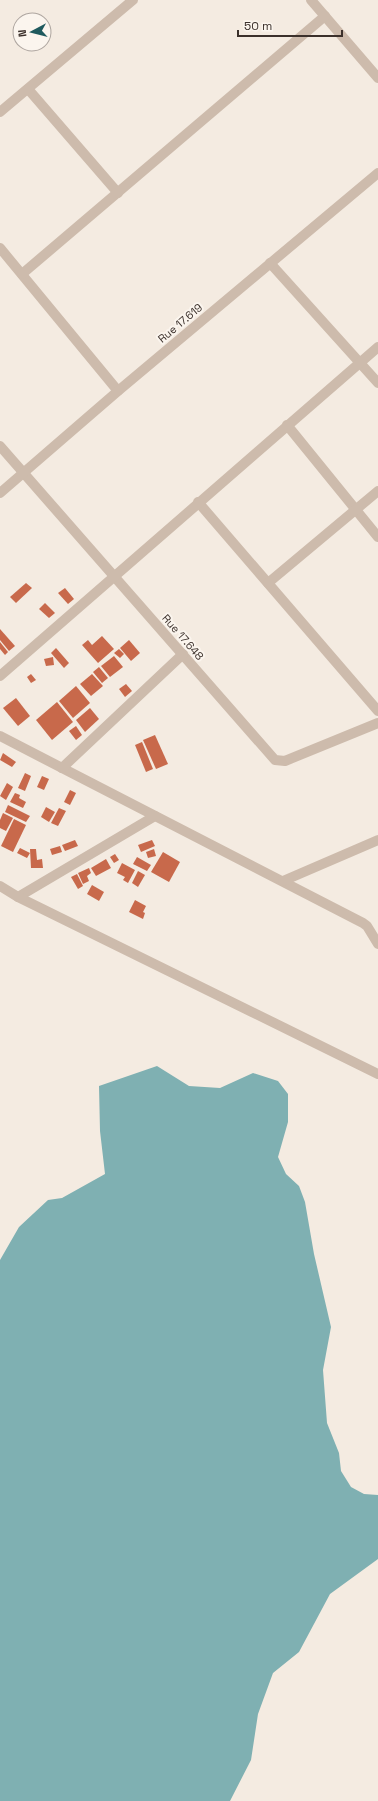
<svg xmlns="http://www.w3.org/2000/svg" width="378" height="1801" viewBox="0 0 378 1801" font-family="'Space Grotesk',sans-serif">
<style>
.water{fill:#7fb0b2}
.building{fill:#c8694b}
.lines{fill:none;stroke-linecap:round;stroke-linejoin:round}
.minor{stroke:#cdbbac;stroke-width:10}
.tertiary{stroke:#cdbbac;stroke-width:10}
.labels{text-anchor:middle;stroke-width:4;stroke-linejoin:round;paint-order:stroke}
.street-label{font-size:11px;fill:#3b302b;stroke:#fbf5ee}
</style>
<rect width="100%" height="100%" fill="#f4ebe1"/>
<polygon class="water" points="157,1066 189,1086 220,1088 253,1073 278,1081 288,1094 288,1122 278,1157 286,1174 299,1186 305,1202 314,1254 331,1327 323,1370 327,1423 339,1453 341,1471 351,1487 364,1494 378,1495 378,1559 330,1594 299,1652 273,1673 258,1714 251,1760 230,1801 0,1801 0,1260 19,1227 48,1200 62,1198 105,1174 100,1131 99,1086"/>
<g class="building">
<polygon points="26,583 32,588 16,603 10,597"/>
<polygon points="65,588 74,599 68,604 58,593"/>
<polygon points="45,603 55,613 49,618 39,609"/>
<polygon points="0,629 15,646 9,651 0,640"/>
<polygon points="102,636 114,649 98,663 82,645 88,640 92,645"/>
<polygon points="129,640 140,653 131,661 120,648"/>
<polygon points="0,642 8,652 5,655 0,649"/>
<polygon points="56,648 69,663 64,668 51,653"/>
<polygon points="119,649 124,654 120,658 114,653"/>
<polygon points="114,656 123,667 110,677 101,666"/>
<polygon points="53,657 54,665 46,666 44,659"/>
<polygon points="99,667 108,678 102,683 93,672"/>
<polygon points="31,674 36,680 31,683 27,677"/>
<polygon points="92,674 103,686 91,696 80,684"/>
<polygon points="126,684 132,691 125,697 119,689"/>
<polygon points="76,686 90,703 73,718 59,701"/>
<polygon points="16,698 30,716 18,726 3,708"/>
<polygon points="57,702 73,722 52,740 36,720"/>
<polygon points="90,708 99,719 85,732 76,720"/>
<polygon points="76,726 82,735 76,740 69,731"/>
<polygon points="155,735 168,764 156,769 143,740"/>
<polygon points="142,742 153,769 146,772 135,745"/>
<polygon points="3,753 16,762 12,767 0,760"/>
<polygon points="25,773 31,776 25,791 18,788"/>
<polygon points="42,776 49,779 44,790 37,787"/>
<polygon points="7,783 13,787 6,800 0,796"/>
<polygon points="70,790 76,793 70,805 64,802"/>
<polygon points="15,793 20,795 19,798 26,802 23,808 10,802"/>
<polygon points="8,805 30,816 26,822 5,812"/>
<polygon points="46,807 55,812 49,822 41,817"/>
<polygon points="59,808 66,811 58,826 51,823"/>
<polygon points="3,813 13,818 6,831 0,828 0,820"/>
<polygon points="14,819 26,825 13,852 1,846"/>
<polygon points="75,840 78,846 65,851 62,845"/>
<polygon points="152,840 155,846 141,852 138,845"/>
<polygon points="60,846 62,852 52,855 50,849"/>
<polygon points="20,848 30,853 27,858 17,853"/>
<polygon points="30,849 36,849 37,860 42,859 43,868 31,868"/>
<polygon points="154,849 156,856 148,858 146,852"/>
<polygon points="163,852 180,862 169,882 151,872"/>
<polygon points="115,854 119,860 114,863 110,857"/>
<polygon points="137,857 151,865 147,871 133,864"/>
<polygon points="106,859 111,868 96,876 91,868"/>
<polygon points="122,863 135,870 128,883 123,880 125,877 117,873"/>
<polygon points="89,868 91,873 87,876 89,881 83,884 78,873"/>
<polygon points="138,871 145,875 138,887 132,883"/>
<polygon points="77,874 83,886 78,889 71,877"/>
<polygon points="92,885 104,892 99,901 87,894"/>
<polygon points="135,900 146,906 143,912 145,913 143,919 129,912"/>
</g>
<g class="lines">
<g class="minor">
<polyline points="311,0 378,78"/>
<polyline points="28,89 118,193"/>
<polyline points="0,112 133,0"/>
<polyline points="0,248 118,391"/>
<polyline points="270,263 378,383"/>
<polyline points="22,274 325,16"/>
<polyline points="287,425 378,537"/>
<polyline points="0,446 275,760 285,761 378,723"/>
<polyline points="0,493 118,391 378,173"/>
<polyline points="198,502 378,711"/>
<polyline points="268,583 378,491"/>
<polyline points="0,676 378,347"/>
<polyline points="0,736 363,923 367,926 378,944"/>
<polyline points="62,768 183,654"/>
<polyline points="283,881 378,840"/>
<polyline points="18,897 155,816"/>
</g>
<polyline class="tertiary" points="0,886 18,897 378,1074"/>
</g>
<g class="labels">
<g class="street-label">
<text transform="translate(180 323) rotate(-40)" y="4">Rue 17.619</text>
<text transform="translate(183 637) rotate(49)" y="4">Rue 17.648</text>
</g>
</g>
<g transform="translate(32 32) rotate(263)"><circle r="19" fill="#fbf5ee" stroke="#aea6a0"/>
<path d="M0-3L7 15L0 10L-7 15Z" fill="#1f5a5e"/>
<text y="-6" font-size="11" font-weight="bold" text-anchor="middle" fill="#3b302b">N</text>
</g>
<path d="M238 30v6h104v-6" fill="none" stroke="#3b302b" stroke-width="2"/>
<text x="244" y="30" font-size="12" fill="#3b302b" stroke="#fbf5ee" stroke-width="3" paint-order="stroke">50 m</text>
</svg>
